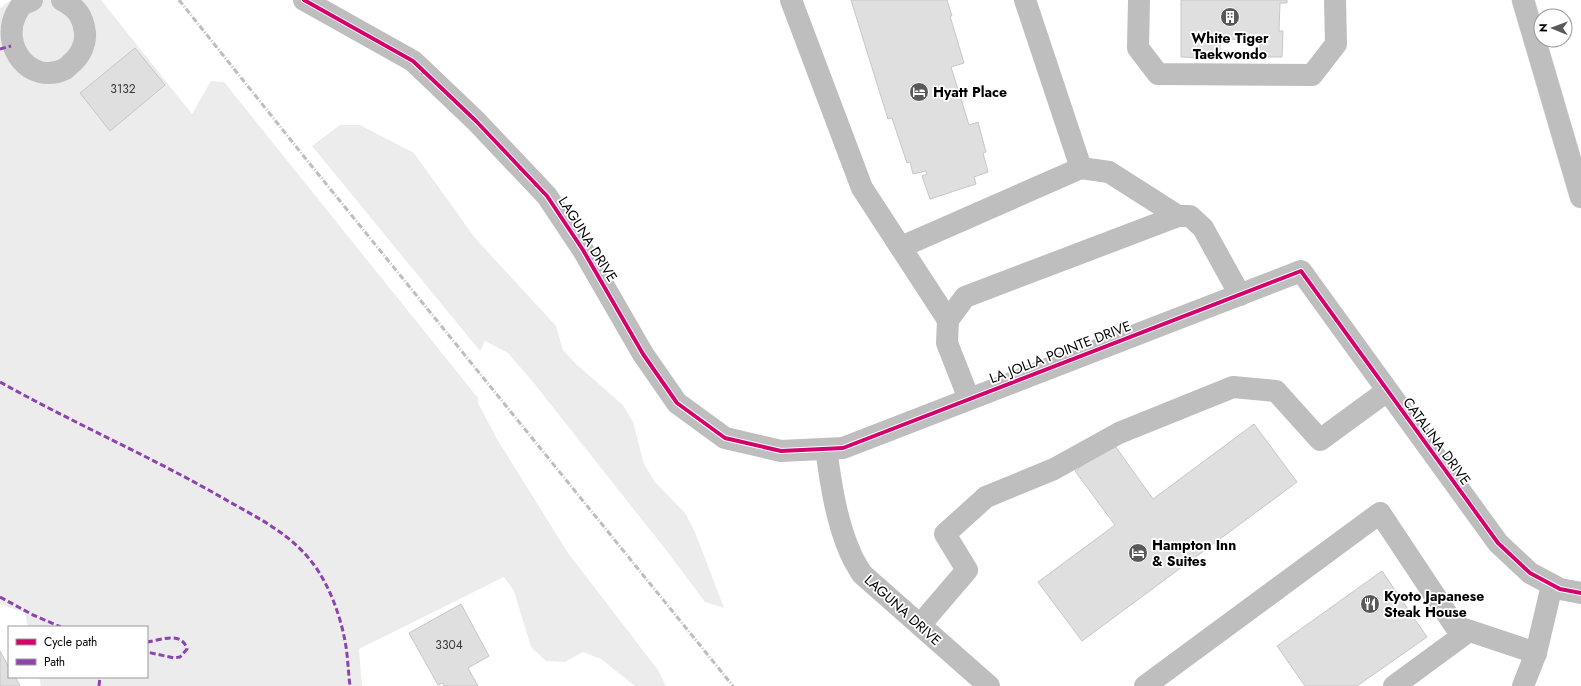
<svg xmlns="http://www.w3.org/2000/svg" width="1581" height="686" viewBox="0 0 1581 686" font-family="Jost,sans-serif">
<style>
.green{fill:#ececec}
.building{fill:#dfdfdf;stroke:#c7c7c7}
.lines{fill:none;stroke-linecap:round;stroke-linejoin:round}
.major-casing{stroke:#dbdbdb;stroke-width:23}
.minor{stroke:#bebebe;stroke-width:22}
.major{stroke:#bebebe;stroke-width:22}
.rail{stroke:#bebebe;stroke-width:3;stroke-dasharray:6 2 1 2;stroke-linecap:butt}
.quiet{stroke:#8e44ad;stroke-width:3;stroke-dasharray:6 3;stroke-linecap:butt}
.cycleway-casing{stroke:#fff;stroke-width:6}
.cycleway{stroke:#d6006c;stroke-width:4}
.labels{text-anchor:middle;stroke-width:3.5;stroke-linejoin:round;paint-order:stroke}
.number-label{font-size:12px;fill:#383838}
.poi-label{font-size:14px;font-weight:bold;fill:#000;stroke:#fff;text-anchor:start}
.street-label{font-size:14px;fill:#000;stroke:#fff}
</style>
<rect width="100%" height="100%" fill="#fff"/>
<g class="green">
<polygon points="11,0 101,0 192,114 211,81 224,82 478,398 478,403 497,439 568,553 658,670 666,686 635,686 601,659 583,652 565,662 546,661 531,647 514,591 504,577 359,649 362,686 41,686 39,677 147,677 147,627 28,627 25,613 0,604 0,8"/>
<polygon points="340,125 360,125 414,153 475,238 556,326 563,350 577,365 623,405 633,422 644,464 655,482 685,513 695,532 724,608 705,602 666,550 533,382 508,353 485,341 480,351 312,146"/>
</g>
<g class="building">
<polygon points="851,0 947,0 952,16 950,16 964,63 951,67 969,125 978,122 986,152 983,153 988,172 974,177 976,184 930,199 922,176 927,174 926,171 913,174 910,162 907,163 892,118 888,119"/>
<polygon points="1181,0 1287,0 1287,3 1280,3 1279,31 1283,31 1282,57 1260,57 1260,40 1220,39 1220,59 1181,57"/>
<polygon points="135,48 165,85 110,131 80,93"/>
<polygon points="1254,424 1297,482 1082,641 1038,582 1115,525 1075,471 1113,443 1153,499"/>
<polygon points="1382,571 1427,637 1357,686 1305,686 1277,646"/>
<polygon points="461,604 489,656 468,668 478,686 444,686 443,683 438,685 409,633"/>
<polygon points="0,651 9,667 9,677 15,677 20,685 18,686 0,686"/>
</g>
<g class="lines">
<defs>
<polyline id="major" points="1523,0 1581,197"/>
</defs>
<use href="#major" class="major-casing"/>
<g class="minor">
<path d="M32,0c-3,2 -8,3 -11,6 -2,2 -3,5 -5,8 -16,32 14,72 49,55 3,-2 6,-6 9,-8 7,-7 12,-18 11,-28 -2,-17 -8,-25 -23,-33"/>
<polyline points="304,0 413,61 476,121 547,196 583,250 643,354 677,403 725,438 781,451 843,448 1301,271 1498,543 1530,573 1560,589 1581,593"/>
<polyline points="791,0 862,188 948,320"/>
<polyline points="1025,0 1081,168 1109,172 1178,216"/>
<polyline points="1139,0 1138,48 1158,74 1312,75 1336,44 1335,0"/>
<polyline points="901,247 1081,168"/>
<polyline points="969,399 947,343 948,320 965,297 1178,216 1190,216 1203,228 1240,295"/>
<path d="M826,449c5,35 10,71 24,103 3,8 8,15 12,22l127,112"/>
<polyline points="920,625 967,570 945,534 986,497 1054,469 1119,433 1233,387 1276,391 1320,440 1387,391"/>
<polyline points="1145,686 1380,513 1455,626 1536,653 1552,585"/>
<polyline points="1394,686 1469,631"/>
<polyline points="1523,686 1536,653"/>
</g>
<use href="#major" class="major"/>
<polyline class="rail" points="179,0 310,164 733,686"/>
<g class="quiet">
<polyline points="0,49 11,46"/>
<path d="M0,382c75,42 154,76 228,119 30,17 61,32 83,60 17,21 29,53 34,80 3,15 3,30 5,45"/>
<polyline points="0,597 33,615 61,627"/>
<path d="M147,642c14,-2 35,-11 40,7l-7,8 -6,1 -27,-6"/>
<polyline points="99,686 100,677"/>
</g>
<defs>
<polyline id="cycleway" points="304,0 413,61 476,121 547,196 583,250 643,354 677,403 725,438 781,451 843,448 1301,271 1498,543 1530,573 1560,589 1581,593"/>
</defs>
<use href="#cycleway" class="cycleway-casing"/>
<use href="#cycleway" class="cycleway"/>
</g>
<defs>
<symbol id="building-disc" viewBox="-11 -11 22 22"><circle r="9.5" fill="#595959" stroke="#fff"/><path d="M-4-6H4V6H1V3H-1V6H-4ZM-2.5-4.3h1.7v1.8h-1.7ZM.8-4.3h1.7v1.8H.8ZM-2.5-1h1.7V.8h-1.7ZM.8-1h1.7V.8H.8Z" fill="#fff"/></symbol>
<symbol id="hotel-disc" viewBox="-11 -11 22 22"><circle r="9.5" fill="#595959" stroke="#fff"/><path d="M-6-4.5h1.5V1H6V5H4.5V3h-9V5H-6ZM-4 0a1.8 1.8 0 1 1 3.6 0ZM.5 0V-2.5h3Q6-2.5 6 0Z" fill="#fff"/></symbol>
<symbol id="restaurant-disc" viewBox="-11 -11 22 22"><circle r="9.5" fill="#595959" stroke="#fff"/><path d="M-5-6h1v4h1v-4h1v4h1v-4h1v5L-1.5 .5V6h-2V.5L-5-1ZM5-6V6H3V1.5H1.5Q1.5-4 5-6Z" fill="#fff"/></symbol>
</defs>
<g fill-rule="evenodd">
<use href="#building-disc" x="1219" y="6" width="22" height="22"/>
<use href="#hotel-disc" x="908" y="81" width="22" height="22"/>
<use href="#hotel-disc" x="1127" y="542" width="22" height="22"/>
<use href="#restaurant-disc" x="1359" y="593" width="22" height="22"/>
</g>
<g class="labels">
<g class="number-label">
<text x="123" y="93">3132</text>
<text x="449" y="649">3304</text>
</g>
<g class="poi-label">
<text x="1230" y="43" text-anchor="middle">White Tiger<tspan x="1230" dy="16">Taekwondo</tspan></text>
<text x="933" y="97">Hyatt Place</text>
<text x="1152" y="550">Hampton Inn<tspan x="1152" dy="16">&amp; Suites</tspan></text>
<text x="1384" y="601">Kyoto Japanese<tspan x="1384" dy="16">Steak House</tspan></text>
</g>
<g class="street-label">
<text transform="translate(588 239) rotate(58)" y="5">LAGUNA DRIVE</text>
<text transform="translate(1060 352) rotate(-21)" y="5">LA JOLLA POINTE DRIVE</text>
<text transform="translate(1437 441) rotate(54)" y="5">CATALINA DRIVE</text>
<text transform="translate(903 610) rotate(42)" y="5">LAGUNA DRIVE</text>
</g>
</g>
<rect x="8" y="626" width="140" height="52" fill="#ffffff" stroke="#999999"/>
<rect x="16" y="639" width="20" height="6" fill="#d6006c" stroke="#999999"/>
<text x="44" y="646" font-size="12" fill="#000000">Cycle path</text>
<rect x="16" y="659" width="20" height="6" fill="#8e44ad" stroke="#999999"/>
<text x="44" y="666" font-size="12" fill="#000000">Path</text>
<g transform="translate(1553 28) rotate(271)"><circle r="19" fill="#ffffff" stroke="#999999"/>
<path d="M0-3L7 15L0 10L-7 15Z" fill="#595959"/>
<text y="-6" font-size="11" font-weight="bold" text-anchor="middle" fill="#000000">N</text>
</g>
</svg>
